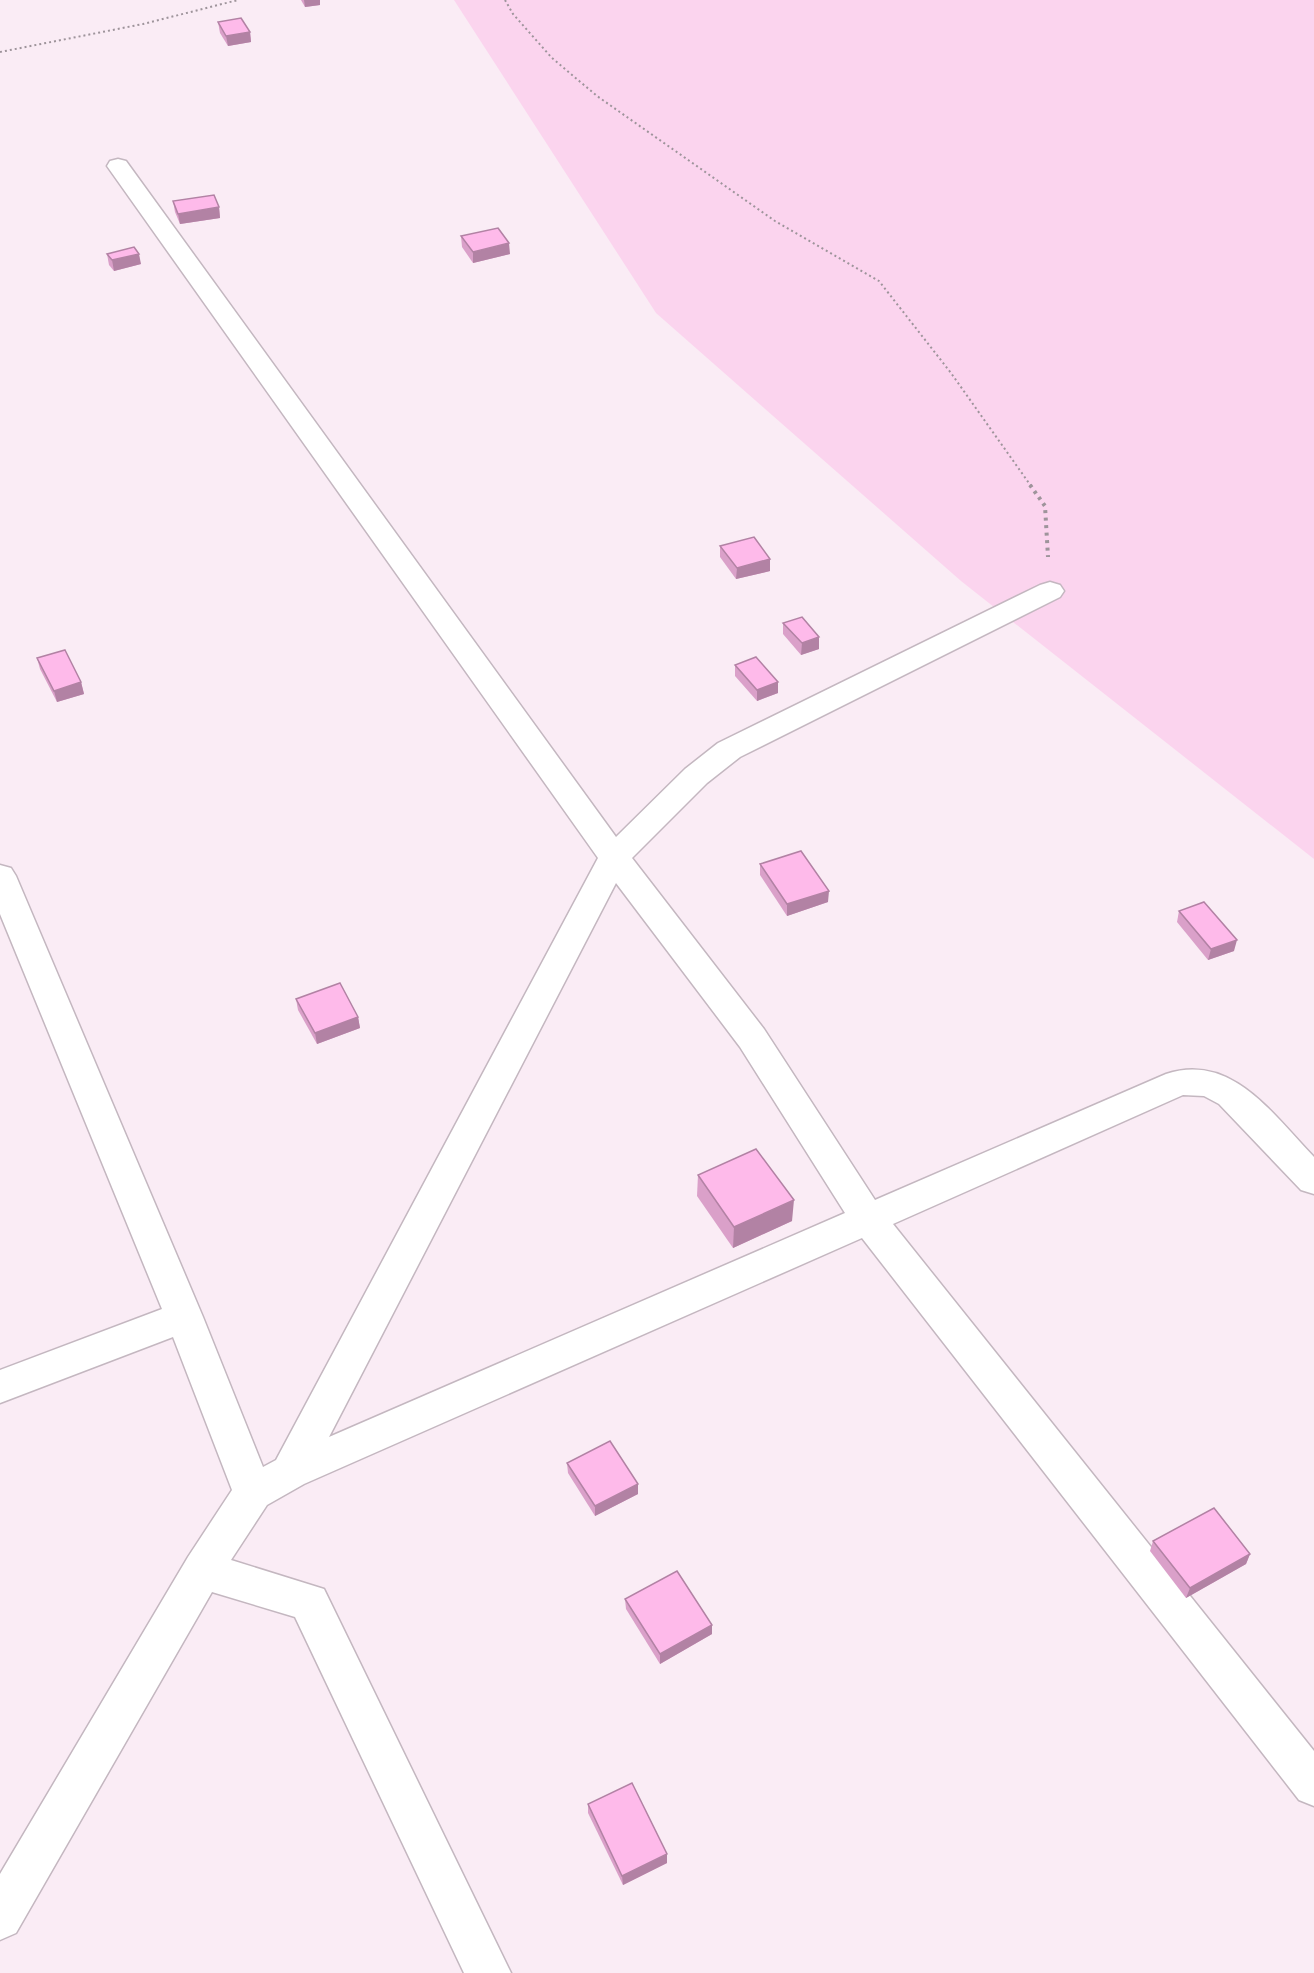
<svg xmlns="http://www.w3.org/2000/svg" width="1314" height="1973" viewBox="0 0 1314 1973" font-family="Helvetica,sans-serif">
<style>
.green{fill:#fbd4ee}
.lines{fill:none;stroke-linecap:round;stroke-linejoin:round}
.minor-casing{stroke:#c4b7c0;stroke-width:3}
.path-far1{stroke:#9e949b;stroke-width:2;stroke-dasharray:2 3;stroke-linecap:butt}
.path{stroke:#9e949b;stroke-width:4;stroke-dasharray:3 4.5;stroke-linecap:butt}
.minor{fill:#fff;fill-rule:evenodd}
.wall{fill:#daa0c9}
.shaded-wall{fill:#b282a4}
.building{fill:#febaea;stroke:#b282a4;stroke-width:1.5}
</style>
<rect width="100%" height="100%" fill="#faecf5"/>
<polygon class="green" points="454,0 1314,0 1314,859 961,581 656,313"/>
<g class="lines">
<defs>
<path id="minor" d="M118,159l8,2 490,676 69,-68 33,-26 322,-158 10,-3 10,3 4,6 -4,6 -320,160 -33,26 -75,75 132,171 111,171 291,-126c66,-22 107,41 148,83v37l-13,-4 -82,-86 -15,-8 -21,-1 -290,129 421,527v55l-15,-6 -437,-562 -558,246 -37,21 -36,55 93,29 187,384h-47l-169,-356 -83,-25 -196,341 -16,7v-66l188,-317 44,-67 -59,-153 -173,66v-33l162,-61 -162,-395v-49l11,3 5,8 187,441 60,150 13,-7 322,-602 -491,-692 3,-5zM616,883l124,164 105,166 -516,224z"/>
</defs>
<use href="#minor" class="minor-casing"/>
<g class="path-far1">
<polyline points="505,0 513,14 552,58 597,96 775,221 879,281 951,373 1031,486"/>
<polyline points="0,52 143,24 238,0"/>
</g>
<polyline class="path" points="1030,485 1045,506 1048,557"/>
<use href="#minor" class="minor"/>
</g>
<g class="wall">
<polygon points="301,0 320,0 320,5 305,7"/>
<polygon points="218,22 250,32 251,42 228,46 220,33"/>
<polygon points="173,201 219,207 220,218 180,224 175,212"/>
<polygon points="461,236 510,254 473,263 462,247"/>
<polygon points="107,254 141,264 114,271 109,265"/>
<polygon points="720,546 770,559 770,571 736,579 720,557"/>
<polygon points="783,623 819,649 801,655 783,634"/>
<polygon points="37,658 81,682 84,694 57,702 40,669"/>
<polygon points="735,665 778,682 778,693 757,701 735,676"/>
<polygon points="760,864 828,902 787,916 760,875"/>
<polygon points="1179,911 1234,951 1208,960 1177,922"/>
<polygon points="296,999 358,1017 360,1028 317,1044 298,1010"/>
<polygon points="698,1175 792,1221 733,1248 697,1196"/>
<polygon points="567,1463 638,1494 595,1516 568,1473"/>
<polygon points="1153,1541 1250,1554 1246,1564 1186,1598 1150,1551"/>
<polygon points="625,1599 712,1625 712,1634 660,1664 626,1609"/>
<polygon points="588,1804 667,1863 623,1885 588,1813"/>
</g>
<g class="shaded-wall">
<polygon points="304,0 320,0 320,5 305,7"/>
<polygon points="250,32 251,42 228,46 226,36"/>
<polygon points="219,207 220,218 180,224 178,214"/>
<polygon points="509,243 510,254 473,263 473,252"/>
<polygon points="139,254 141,264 114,271 112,260"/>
<polygon points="770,559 770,571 736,579 737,568"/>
<polygon points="819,637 819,649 801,655 802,643"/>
<polygon points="81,682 84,694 57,702 54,691"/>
<polygon points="778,682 778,693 757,701 757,690"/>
<polygon points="829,891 828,902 787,916 787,904"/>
<polygon points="1237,940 1234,951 1208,960 1211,949"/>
<polygon points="358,1017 360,1028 317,1044 315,1033"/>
<polygon points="794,1200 792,1221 733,1248 734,1227"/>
<polygon points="638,1484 638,1494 595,1516 595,1506"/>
<polygon points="1250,1554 1246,1564 1186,1598 1190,1588"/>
<polygon points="712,1625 712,1634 660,1664 660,1654"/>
<polygon points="667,1854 667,1863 623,1885 622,1876"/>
</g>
<g class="building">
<polygon points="241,18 250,32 226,36 218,22"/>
<polygon points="214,195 219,207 178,214 173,201"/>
<polygon points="498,228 509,243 473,252 461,236"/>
<polygon points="134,247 139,254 112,260 107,254"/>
<polygon points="754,537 770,559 737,568 720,546"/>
<polygon points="802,617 819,637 802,643 783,623"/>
<polygon points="65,650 81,682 54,691 37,658"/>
<polygon points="756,657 778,682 757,690 735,665"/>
<polygon points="801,851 829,891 787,904 760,864"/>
<polygon points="1204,902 1237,940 1211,949 1179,911"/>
<polygon points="340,983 358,1017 315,1033 296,999"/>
<polygon points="756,1149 794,1200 734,1227 698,1175"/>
<polygon points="610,1441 638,1484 595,1506 567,1463"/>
<polygon points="1214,1508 1250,1554 1190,1588 1153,1541"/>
<polygon points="677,1571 712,1625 660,1654 625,1599"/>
<polygon points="632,1783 667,1854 622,1876 588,1804"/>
</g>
</svg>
